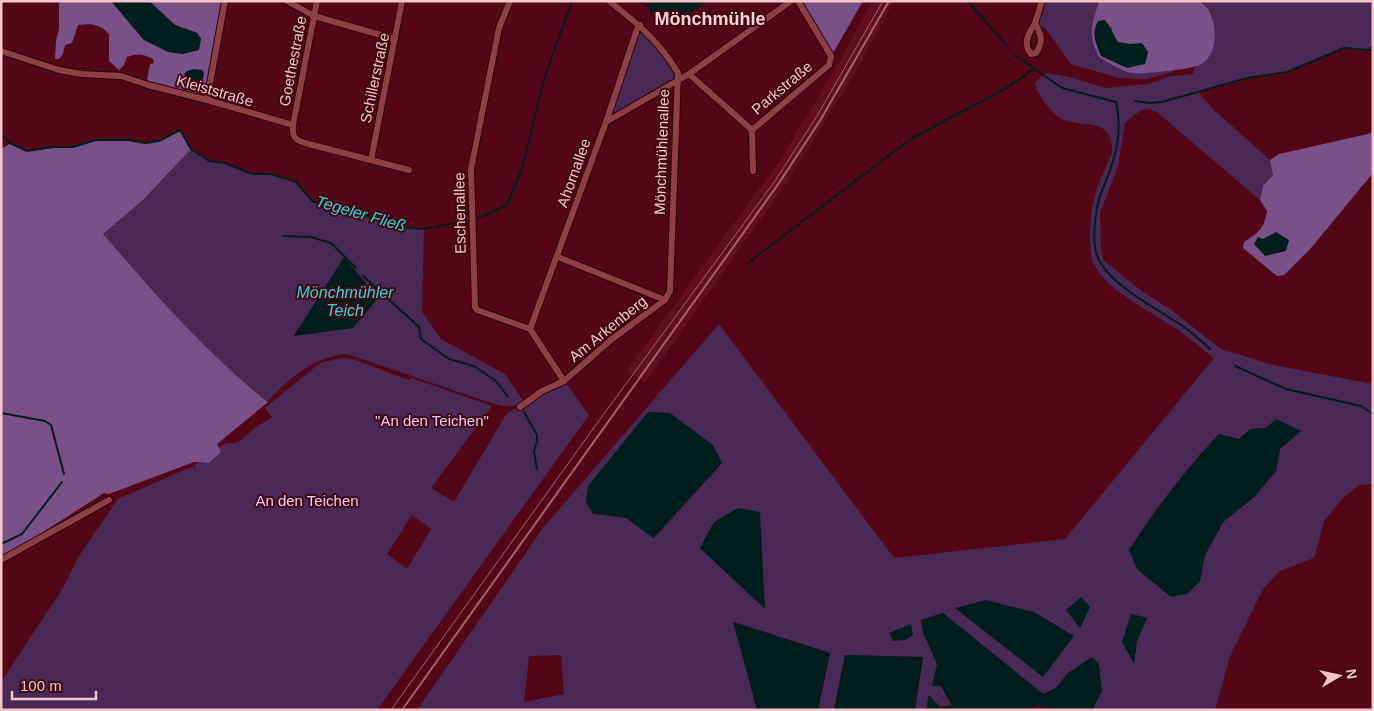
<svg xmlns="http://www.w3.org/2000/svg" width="1374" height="711" viewBox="0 0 1374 711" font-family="Arial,sans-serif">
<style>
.built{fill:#630d20}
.green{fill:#4a2856;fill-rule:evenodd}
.forest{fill:#795088;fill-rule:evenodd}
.water{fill:#001d1e}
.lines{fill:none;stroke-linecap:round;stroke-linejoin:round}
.stream{stroke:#001d1e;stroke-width:2}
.street-casing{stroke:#290308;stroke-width:8}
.street{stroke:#8e3f46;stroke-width:6}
.tram{stroke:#a2646c;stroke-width:1}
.rail{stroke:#a2646c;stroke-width:2}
.labels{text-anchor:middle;stroke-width:4;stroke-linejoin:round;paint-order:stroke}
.street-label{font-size:15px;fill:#f5c6c7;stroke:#410811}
.park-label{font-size:15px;fill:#edc9fa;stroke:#410811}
.water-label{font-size:16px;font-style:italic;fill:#2fd7db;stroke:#410811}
.quarter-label{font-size:18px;font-weight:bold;fill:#f9d3d4;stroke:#410811}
</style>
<rect width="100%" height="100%" fill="#530616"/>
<polygon class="built" points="872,1 894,1 855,73 789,179 645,383 627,370 778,163 841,59"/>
<g class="green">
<polygon points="1042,1 1099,1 1092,26 1131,73 1172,70 1173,72 1145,79 1119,78 1071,64 1046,29 1035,23"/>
<path d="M1200,1h173v45l-4,4 -25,-2 -57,24 -40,6 -49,14 16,18 56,50 3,15 -10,11 -3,14 -102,-87c-16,-9 -20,0 -33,10l-7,43 -18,47 1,35 2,12 40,32 27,17 51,40 52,16 100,19v100l-14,1 -16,13 -19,23 -10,37 -34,13 -17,18 -33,67 -15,54h-123l10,-20 -34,-17 -12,15 -13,6 -100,-81 -22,7 2,12 14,32 -4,21 8,1 11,19 -12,2 -11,-11 -3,14h-11l8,-53 -78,-2 -11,55h-16l12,-57 -96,-31 23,88h-340l126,-182 176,-204 175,234 171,-19 149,-181c-11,-8 -22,-18 -33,-26 -27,-20 -71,-37 -87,-68 -4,-6 -3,-15 -4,-22 -1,-35 7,-58 22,-88 2,-38 -26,-25 -50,-35 -7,-3 -12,-10 -17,-16 -4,-6 -9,-13 -10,-21l12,-9 23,4 35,11 44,-4 22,-8 22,-2 1,-6 6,-3 13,-45 -5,-11zM1266,428l34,3 -20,18 -4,22 -22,26 -31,25 -18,33 -5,26 -13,13 -58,-44 28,-42 44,-55 38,-14 11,-9zM722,463l-68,75 -28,-21zM1131,614l16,4 -10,23 -3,22zM561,655l3,39 -40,8 5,-46z"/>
<polygon points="640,26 678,73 676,81 606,121"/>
<path d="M191,149l18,12 16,2 27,11h19l25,8 17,20 27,5 59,20 25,2 -2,83 19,27 64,35 19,28c-9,6 -20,4 -30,2l-147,-50c-32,2 -58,24 -79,47 -63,-48 -113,-108 -166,-167l41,-34zM345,258l33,40 -83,38 -1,-1z"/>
<path d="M341,358l12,1 56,21 3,-2 80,28 -61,82 23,14 53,-89 18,-8 40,-23 24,33 -212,295h-376v-28l62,-94 16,-32 39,-57 75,-33 3,7 -2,-8 4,-2h11l12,-11 -2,-4 5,-4 15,-2 16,-14 17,-11 -7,-9 55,-45zM412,515l19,14 -24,40 -20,-15z"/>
</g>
<g class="forest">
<path d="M59,1h52l33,39 57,-1 -4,-6 -22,-8 -26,-24h75l-19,95 -3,2 -47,-13 -8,-5 3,-16 4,-1 -1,-4c-10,-5 -15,-6 -26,-2l-3,8 -5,5 -10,-9v-27c-9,-10 -18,-11 -31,-9l-6,18 -7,2 -2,9 -4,5h-4l1,-18 3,-12z"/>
<polygon points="802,1 863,1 833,53"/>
<path d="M1099,1h101c2,3 6,5 8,8 10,16 10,47 -8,56 -7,4 -62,10 -70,8 -10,-3 -22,-11 -31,-16 -12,-24 -7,-32 0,-56zM1111,26l2,10 5,6 11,2 -28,12z"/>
<path d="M180,130l11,19 -48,51 -40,34c52,60 103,119 165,168l-51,42 4,8 -12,11 -15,-1 -85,32 -5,-1 -78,50 -25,13v-407l10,-6 16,8 26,-4h20l23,-7h32l18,3 13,-2z"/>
<path d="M1372,133l1,40 -62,75 -27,27 -7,1 -34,-28 1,-6c15,-10 20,-13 23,-31l-7,-11 3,-14 10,-11 -3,-15 9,-6z"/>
</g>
<g class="water">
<polygon points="111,1 149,1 175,25 197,33 201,39 199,50 183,54 168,52 144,40"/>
<path d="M706,1c-10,10 -30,20 -44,18 -7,-1 -11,-9 -15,-14l7,-3z"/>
<path d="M1105,20c6,7 8,15 13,22l11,2 13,-1 6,9 -3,12 -18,4 -26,-12c-5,-13 -10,-22 -3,-35z"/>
<polygon points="194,69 202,70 204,73 203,79 197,82 189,81 184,74 187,71"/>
<polygon points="1276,232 1289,240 1286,251 1265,256 1254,244 1258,237 1263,239"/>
<polygon points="344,257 378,298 353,328 294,336"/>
<polygon points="648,412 670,413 713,445 722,463 653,538 626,518 593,514 586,502 588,486"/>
<path d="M1276,419l25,12 -21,18 -4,22 -22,26 -31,25 -18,33 -5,26 -13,13 -16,3 -34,-28 -8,-19c27,-41 56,-80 90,-116l20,5 11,-10 16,-1z"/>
<polygon points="738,508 760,512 765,609 700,548 714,522"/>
<polygon points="1081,597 1090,607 1080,628 1066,610"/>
<polygon points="986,600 1034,612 1074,636 1043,677 955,608"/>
<polygon points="943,613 1043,694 1056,688 1068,673 1092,657 1099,664 1102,691 1092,710 1049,710 1045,707 1034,706 1031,710 926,710 929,695 940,707 952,705 941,686 932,686 937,664 923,632 921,620"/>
<polygon points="1131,614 1147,618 1137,641 1134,664 1122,642"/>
<polygon points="733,622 830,653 818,710 757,710"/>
<polygon points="911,624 913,635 905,640 893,641 889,633"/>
<polygon points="845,655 923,657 915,710 834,710"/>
</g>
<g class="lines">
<g class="stream">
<polyline points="640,1 648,6"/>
<polyline points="968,1 1007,46"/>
<path d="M1015,55l47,33 54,14c8,32 -2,60 -14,89 -7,16 -12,56 -2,71 16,27 58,47 84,65 9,6 18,15 26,22"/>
<polyline points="1135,101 1149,103 1162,102 1247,78 1287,72 1344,48 1369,50 1373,46"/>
<polyline points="1,134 10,143 27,151 53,147 73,147 96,140 128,140 146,143 159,141 180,130 191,149 209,161 225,163 252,174 271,174 296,182 313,202 340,207 399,227 424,229 466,221 486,215 507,205 522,169 544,79 572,1"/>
<polyline points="284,236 311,237 331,243 356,268"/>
<polyline points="748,263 912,138 1003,90 1026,75 1034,68"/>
<polyline points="363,276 419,327 421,339 449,359 474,366 496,381 508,397"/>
<polyline points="1235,366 1286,389 1361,406 1373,414"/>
<polyline points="524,412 537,435 537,441 534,452 537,469"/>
<polyline points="1,413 45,421 51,425 64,474"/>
<polyline points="1,544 22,534 62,482"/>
</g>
<defs>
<g id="street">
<polyline points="287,1 314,16 395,39"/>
<polyline points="510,1 499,28 471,169 475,307 477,310 530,329 564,381"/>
<path d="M1035,23c-6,10 -13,20 -4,31l5,-1c8,-11 5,-19 -1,-30l7,-22"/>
<path d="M1,51l58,19 23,4 39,2 27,9 59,15 86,25c-1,12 2,15 12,18l104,27"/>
<polyline points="689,74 752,130 753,171"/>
<polyline points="207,100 225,1"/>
<polyline points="606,122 689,74 791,1"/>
<polyline points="293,125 317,1"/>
<polyline points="752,130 829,65 831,56 798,1"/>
<polyline points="371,160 402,1"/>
<polyline points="558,257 665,300"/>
<polyline points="530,329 606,122 637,29 640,25"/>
<path d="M520,407l22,-16 22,-10 48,-42 53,-39 5,-9 8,-218c-18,-31 -41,-50 -69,-72"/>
<polyline points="1,560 109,500"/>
</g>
</defs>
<use href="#street" class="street-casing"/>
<use href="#street" class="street"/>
<polyline class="tram" points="391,710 598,422 775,181 817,116 883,1"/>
<polyline class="rail" points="402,710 779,183 821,119 889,1"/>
</g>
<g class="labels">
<g class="street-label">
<text transform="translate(293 61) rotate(-79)" y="5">Goethestraße</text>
<text transform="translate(375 78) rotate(-78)" y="5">Schillerstraße</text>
<text transform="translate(782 88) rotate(-40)" y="5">Parkstraße</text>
<text transform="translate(215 91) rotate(16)" y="5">Kleiststraße</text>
<text transform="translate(662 152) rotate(-88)" y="5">Mönchmühlenallee</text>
<text transform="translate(574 173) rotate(-70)" y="5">Ahornallee</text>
<text transform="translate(460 213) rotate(-91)" y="5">Eschenallee</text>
<text transform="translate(608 329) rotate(-39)" y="5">Am Arkenberg</text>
</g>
<g class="park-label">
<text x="432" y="426">"An den Teichen"</text>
<text x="307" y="506">An den Teichen</text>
</g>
<g class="water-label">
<text transform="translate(361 213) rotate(16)" y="6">Tegeler Fließ</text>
<text x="345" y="298">Mönchmühler<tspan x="345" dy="18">Teich</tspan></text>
</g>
<g class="quarter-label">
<text x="710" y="25">Mönchmühle</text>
</g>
</g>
<rect width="1374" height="711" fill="none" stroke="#f5c6c7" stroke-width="5"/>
<g transform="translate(1339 676) rotate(81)" stroke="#410811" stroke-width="4" paint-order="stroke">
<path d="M0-4L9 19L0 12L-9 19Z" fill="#f5c6c7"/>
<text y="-8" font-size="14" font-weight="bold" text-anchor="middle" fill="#f5c6c7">N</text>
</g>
<path d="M12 691v8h84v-8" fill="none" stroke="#f5c6c7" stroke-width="2.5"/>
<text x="20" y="691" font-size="15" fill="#f5c6c7" stroke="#410811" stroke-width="4" paint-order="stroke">100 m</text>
</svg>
